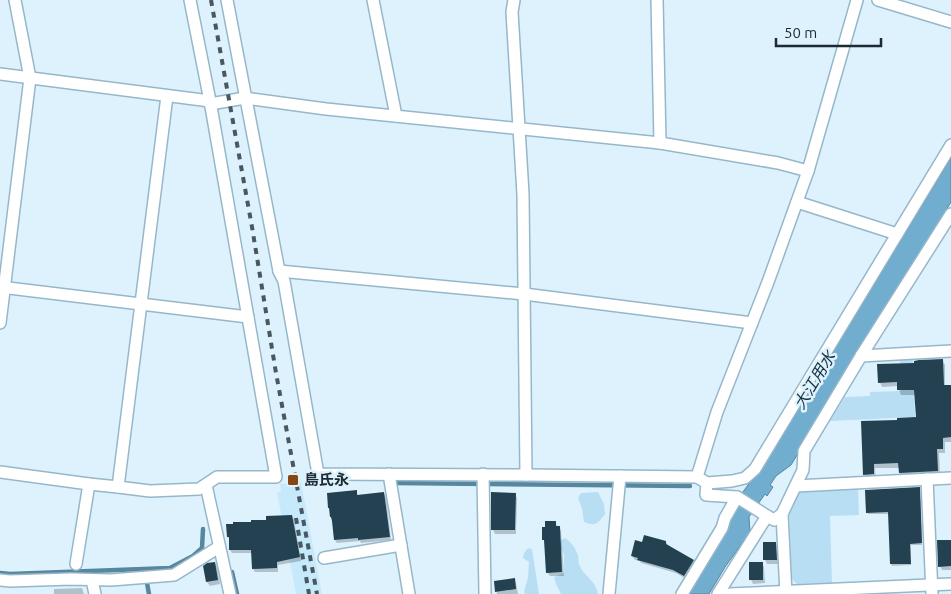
<svg xmlns="http://www.w3.org/2000/svg" width="951" height="594" viewBox="0 0 951 594" font-family="Ubuntu,'Noto Sans JP',sans-serif">
<style>
.built{fill:#c7e9fc}
.green{fill:#b8def4}
.water{fill:#70adce;stroke:#57869f}
.shadow{fill:#0003}
.lines{fill:none;stroke-linecap:round;stroke-linejoin:round}
.stream{stroke:#57869f;stroke-width:4.5}
.building{fill:#234151}
.minor-casing{stroke:#96b7ca;stroke-width:14}
.minor{stroke:#fff;stroke-width:11}
.rail{stroke:#485760;stroke-width:4;stroke-dasharray:6 6;stroke-linecap:butt}
.poi-dot{fill:#874512;stroke:#def2fe;stroke-width:2}
.labels{text-anchor:middle;stroke-width:5;stroke-linejoin:round;paint-order:stroke}
.poi-label{font-size:15px;font-weight:bold;fill:#1d2a32;stroke:#def2fe;text-anchor:start}
.water-label{font-size:16px;font-style:italic;fill:#143140;stroke:#def2fe}
</style>
<rect width="100%" height="100%" fill="#def2fe"/>
<polygon class="built" points="301,482 322,594 296,594 277,492 281,491 280,484"/>
<g class="green">
<polygon points="913,359 915,417 830,421 845,397 870,396 870,392 901,391 900,360"/>
<polygon points="858,488 859,515 830,516 832,583 797,584 792,579 789,509 800,490"/>
<path d="M598,492l6,12 1,10c-7,9 -9,13 -21,8l-2,-13 -4,-11 3,-5z"/>
<path d="M565,538c5,3 10,9 12,15 2,3 1,8 2,11 5,13 17,16 19,30h-37l-5,-10 -2,-7 10,-4v-19l-2,-3 -4,-1 2,-9z"/>
<polygon points="528,548 532,549 539,594 525,594 524,592 528,577 529,562 523,558 524,553"/>
</g>
<polygon class="water" points="951,158 951,202 791,465 776,476 770,485 773,487 767,496 765,494 749,517 750,532 725,567 709,594 687,594 740,496 777,445"/>
<g class="shadow">
<polygon points="942,360 945,365 945,386 951,386 951,442 945,442 945,453 939,453 940,475 902,477 900,473 900,468 875,468 876,479 867,479 864,474 898,421 917,419 916,395 901,395 899,390 899,386 882,387 880,382 915,364"/>
<polygon points="919,488 920,490 922,545 911,545 911,565 892,566 891,564 889,514 868,514 867,512"/>
<polygon points="356,492 359,496 384,494 386,497 391,540 361,543 360,541 337,543 335,540"/>
<polygon points="515,494 517,498 516,534 495,534 493,530"/>
<polygon points="292,516 294,520 301,561 278,565 278,572 255,572 253,569 252,553 232,553 230,550 230,541 228,537 267,521"/>
<polygon points="555,523 561,531 564,576 550,576 547,572 546,543 544,540"/>
<polygon points="951,541 951,570 942,570 940,566"/>
<polygon points="666,542 668,545 693,561 695,565 686,579 676,573 641,563 640,561 635,560 632,556"/>
<polygon points="764,543 775,543 778,547 778,564 767,564 765,560"/>
<polygon points="215,563 217,567 220,584 210,586 207,582 205,566"/>
<polygon points="762,563 764,567 765,583 753,584 751,580"/>
<polygon points="514,579 516,583 518,594 497,594 495,582"/>
<polygon points="82,588 84,594 54,594 54,589"/>
</g>
<g class="lines">
<g class="stream">
<polyline points="396,483 690,486"/>
<polyline points="232,572 237,594"/>
<polyline points="0,573 10,574 170,568 193,556 202,548 203,529"/>
<polyline points="147,583 149,594"/>
</g>
</g>
<g class="building">
<polygon points="943,359 944,385 951,385 951,437 943,438 943,449 937,449 938,471 899,473 898,463 874,464 874,474 863,475 861,421 897,420 897,418 916,417 914,390 897,390 897,382 878,383 877,364 914,363 914,361 919,360"/>
<polygon points="920,487 922,543 910,544 911,564 890,564 888,512 866,513 865,490"/>
<polygon points="357,490 357,495 384,492 390,537 358,540 358,538 334,540 332,521 331,517 330,517 329,508 328,508 327,493"/>
<polygon points="491,492 516,493 515,530 491,530"/>
<polygon points="292,515 300,557 277,562 277,568 252,569 251,550 229,550 229,537 227,537 226,524 233,524 233,522 251,522 251,520 266,520 266,516"/>
<polygon points="545,521 556,521 556,526 560,526 562,572 546,573 544,540 542,540 542,527 545,527"/>
<polygon points="644,535 666,541 666,544 694,560 684,576 673,570 637,560 638,558 631,556 635,540 642,542"/>
<polygon points="937,540 951,540 951,566 938,567"/>
<polygon points="763,542 776,542 777,560 763,560"/>
<polygon points="215,562 218,580 206,582 203,566 207,563"/>
<rect x="749" y="562" width="14" height="18"/>
<polygon points="515,578 516,589 495,592 494,581"/>
</g>
<g class="lines">
<defs>
<g id="minor">
<polyline points="227,0 279,271 284,281 318,474 526,475 697,477 707,483 706,495 737,497 767,516"/>
<polyline points="373,0 396,116"/>
<polyline points="514,0 512,12 523,194 526,475"/>
<polyline points="657,0 660,143"/>
<polyline points="878,0 951,22"/>
<polyline points="0,74 210,101"/>
<polyline points="210,104 245,98 326,109 660,143 778,163 808,171"/>
<polyline points="797,202 897,234"/>
<polyline points="279,271 524,294 752,323"/>
<polyline points="0,287 248,317"/>
<polyline points="0,323 30,78 15,0"/>
<polyline points="861,356 951,351"/>
<polyline points="0,472 89,484 118,487 150,491 199,489 217,477 276,477 210,101 190,0"/>
<polyline points="389,474 409,594"/>
<polyline points="483,474 485,594"/>
<polyline points="697,477 717,412 768,282 808,171 857,0"/>
<polyline points="927,479 932,594"/>
<polyline points="707,483 732,481 745,478 755,469 951,145"/>
<polyline points="206,485 230,594"/>
<polyline points="796,486 951,478"/>
<polyline points="118,487 167,96"/>
<polyline points="782,514 786,594"/>
<polyline points="324,558 401,545"/>
<polyline points="76,564 89,484"/>
<polyline points="0,580 10,581 71,579 111,580 174,575 219,547"/>
<polyline points="92,580 95,594"/>
<polyline points="609,594 620,476"/>
<polyline points="682,594 722,528 725,518 737,497"/>
<polyline points="718,594 767,516 774,520 782,514 803,470 804,451 861,356 951,214"/>
<polyline points="730,594 951,584"/>
</g>
</defs>
<use href="#minor" class="minor-casing"/>
<use href="#minor" class="minor"/>
<g class="rail">
<polyline points="211,0 252,227 276,373 317,594"/>
<polyline points="296,518 309,594"/>
</g>
</g>
<rect class="poi-dot" x="287" y="474" width="12" height="12" rx="2.5"/>
<g class="labels">
<g class="poi-label">
<text x="304" y="485">島氏永</text>
</g>
<g class="water-label">
<text transform="translate(814 380) rotate(-59)" y="6">大江用水</text>
</g>
</g>
<path d="M776 38v8h105v-8" fill="none" stroke="#1d2a32" stroke-width="2.5"/>
<text x="784" y="38" font-size="15" fill="#1d2a32" stroke="#def2fe" stroke-width="4" paint-order="stroke">50 m</text>
</svg>
